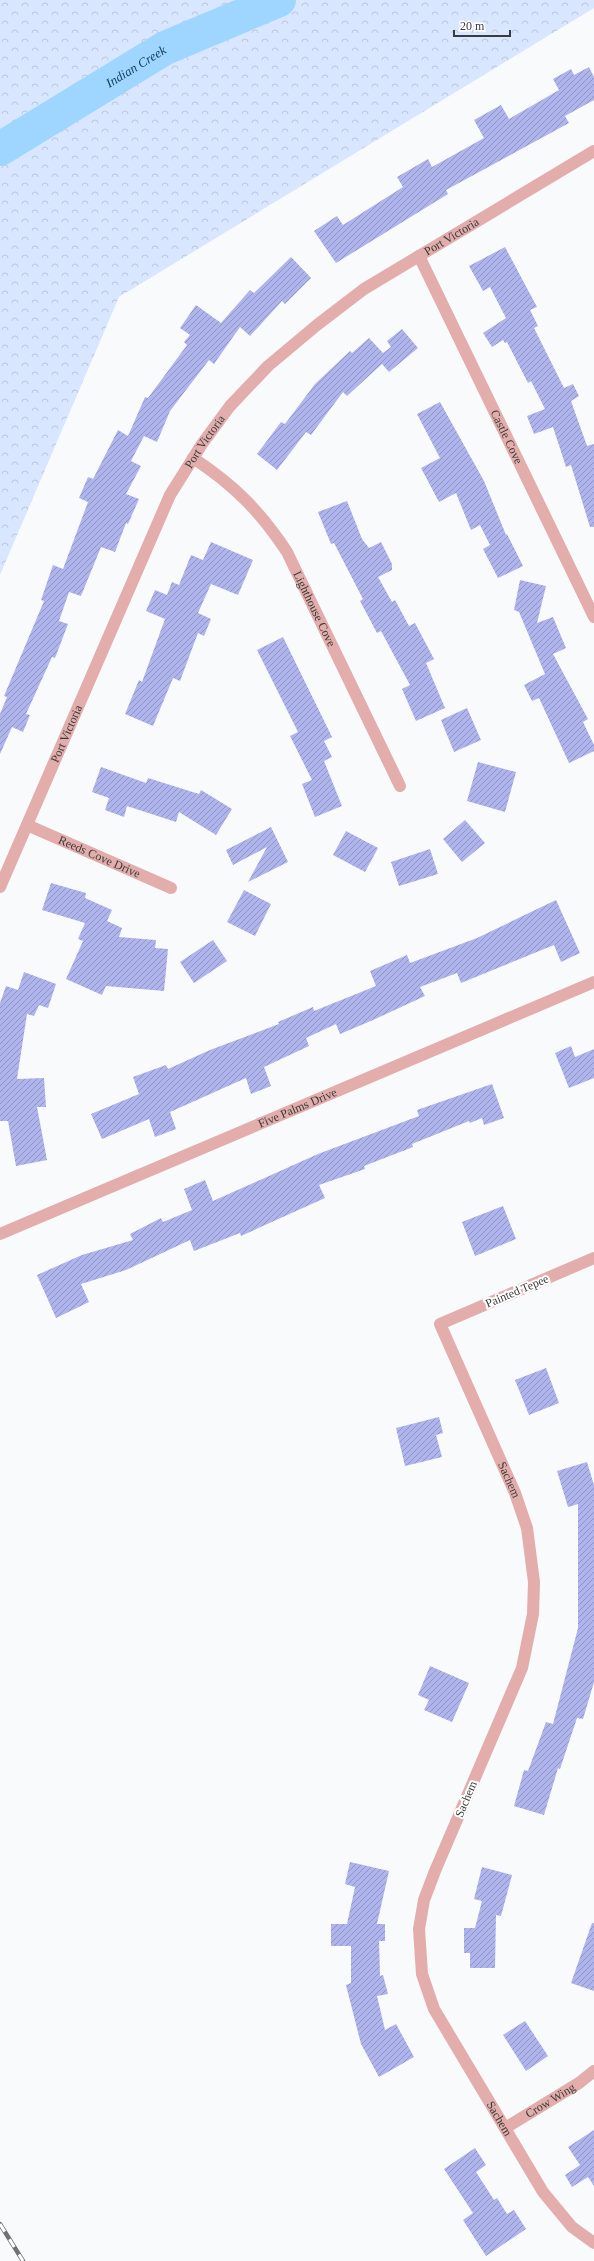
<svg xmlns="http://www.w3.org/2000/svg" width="594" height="2261" viewBox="0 0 594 2261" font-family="Georgia,serif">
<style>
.forest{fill:url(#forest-crowns)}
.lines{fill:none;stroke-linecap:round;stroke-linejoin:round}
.river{stroke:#9ed6ff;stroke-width:34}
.building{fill:url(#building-hatch)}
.street{stroke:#e2adaa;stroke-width:12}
.rail-casing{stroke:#717272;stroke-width:4.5}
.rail{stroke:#fff;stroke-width:3;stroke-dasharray:9;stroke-linecap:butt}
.labels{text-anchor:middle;stroke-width:4;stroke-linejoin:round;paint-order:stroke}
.street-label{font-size:12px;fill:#3a3b3b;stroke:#fff}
.water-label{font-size:13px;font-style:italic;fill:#113c58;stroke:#fff}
</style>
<defs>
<pattern id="forest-crowns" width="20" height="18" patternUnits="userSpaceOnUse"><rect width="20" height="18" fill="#d8e7ff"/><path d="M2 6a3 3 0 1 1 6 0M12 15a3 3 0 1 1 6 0" fill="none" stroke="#bac7db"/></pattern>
<pattern id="building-hatch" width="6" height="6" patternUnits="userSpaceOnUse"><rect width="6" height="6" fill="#afb4ed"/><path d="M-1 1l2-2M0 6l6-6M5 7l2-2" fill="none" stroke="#8f94c1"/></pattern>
</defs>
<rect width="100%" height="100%" fill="#f9fafc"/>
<polygon class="forest" points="0,0 594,0 594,8 119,297 0,575"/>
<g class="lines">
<path class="river" id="s1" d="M0,149l165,-101 114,-48"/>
</g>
<g class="building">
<polygon points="589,67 594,77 594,100 565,116 569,123 446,190 448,194 336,263 314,231 337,216 343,225 403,187 397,177 428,159 432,167 484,138 474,120 501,105 509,119 559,90 553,79 571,69 574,75"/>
<polygon points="505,247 537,307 530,310 538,326 534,328 564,388 573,384 579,396 571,401 587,446 594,444 594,527 590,527 571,465 566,467 553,427 534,434 527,416 545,409 531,381 528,383 507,342 505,343 503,340 492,347 483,333 506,318 490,287 483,291 469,266"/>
<polygon points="291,257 311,278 285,304 282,301 250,336 240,327 214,364 209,360 170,411 157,442 144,436 131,461 141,466 126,494 139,499 128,524 126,523 115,552 101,547 81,596 69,592 59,621 68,624 55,658 52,657 26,714 30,715 23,732 12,727 0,754 0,714 7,697 4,696 44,601 41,600 53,565 63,569 88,502 79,498 88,477 93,479 118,430 128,436 145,397 148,398 187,345 184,342 190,335 180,328 196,305 221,323 250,290 254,293"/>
<polygon points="402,329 418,348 389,372 382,364 347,396 343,392 311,435 306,432 277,470 257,454 281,422 285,424 315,384 350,351 352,353 369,338 383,353 391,347 387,341"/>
<polygon points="440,402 484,481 506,535 507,534 523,566 498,578 483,549 490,545 480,525 471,530 456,493 439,502 421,468 440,458 417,414"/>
<polygon points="347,501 362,539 369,548 381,542 392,564 392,570 378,577 392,602 395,600 409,626 415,623 434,659 426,663 445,708 416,721 402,689 410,685 381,631 377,633 360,601 363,599 334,543 331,544 318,512"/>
<polygon points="211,542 253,560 238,595 211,584 198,613 211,619 204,636 198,633 180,681 173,678 153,726 125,714 139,680 142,682 165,619 146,611 155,590 167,595 172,582 179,585 191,555 203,560"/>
<polygon points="520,580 546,586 537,623 553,617 566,648 553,654 588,719 583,722 594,745 594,751 569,763 539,698 532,701 524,685 545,674 519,612 514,610"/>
<polygon points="283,637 332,737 324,741 332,757 324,761 342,806 315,817 302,784 312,780 290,736 298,732 257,650"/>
<polygon points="467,708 481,740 454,752 441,720"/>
<polygon points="478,762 516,772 505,812 467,801"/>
<polygon points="101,767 146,783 148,778 199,794 201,790 232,809 216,835 179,812 176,822 127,806 124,817 105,810 109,798 92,792"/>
<polygon points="465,820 485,843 462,862 443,839"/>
<polygon points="271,827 288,862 248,882 267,847 233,865 226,850"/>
<polygon points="346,831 378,848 365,872 333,855"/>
<polygon points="430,849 438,874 399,886 391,862"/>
<polygon points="51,883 86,893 85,898 112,910 107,921 122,928 119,937 156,940 155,948 168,949 164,991 106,986 102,995 66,979 83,941 78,939 85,923 42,910"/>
<polygon points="244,890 271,904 255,936 227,922"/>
<polygon points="556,900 580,953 561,962 554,945 461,983 457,973 420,987 425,996 373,1020 340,1034 336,1024 306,1038 309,1046 264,1067 271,1086 251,1094 246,1078 170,1112 176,1129 155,1137 149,1119 102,1139 91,1114 139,1094 133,1077 166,1065 168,1069 210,1050 279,1024 278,1022 313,1007 314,1011 376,986 370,971 407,955 410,963 477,938"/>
<polygon points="213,940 227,961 194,983 180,962"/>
<polygon points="24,972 56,984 48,1008 39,1005 34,1016 27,1014 17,1079 44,1078 46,1107 37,1107 47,1160 16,1166 8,1121 0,1121 0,1003 6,986 18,990"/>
<polygon points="571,1046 575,1057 594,1049 594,1078 569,1088 555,1053"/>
<polygon points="492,1084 504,1118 484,1125 482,1118 470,1123 469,1121 412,1144 413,1147 364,1166 365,1169 319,1185 325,1198 241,1236 240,1233 194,1251 190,1240 126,1270 81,1284 89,1302 56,1318 37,1275 82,1255 133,1240 130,1234 161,1218 163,1222 192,1210 184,1189 205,1180 213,1201 318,1154 419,1116 417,1110"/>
<polygon points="503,1206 516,1239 475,1256 462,1222"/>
<polygon points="546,1368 559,1403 529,1415 515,1380"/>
<polygon points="439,1417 443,1433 436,1435 442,1457 405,1466 396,1428"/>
<polygon points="587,1462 594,1485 594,1682 583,1719 577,1718 560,1769 558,1768 544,1815 514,1806 524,1770 528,1771 546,1722 553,1724 578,1628 578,1504 568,1507 557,1471"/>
<polygon points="430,1666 469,1683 452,1722 424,1710 429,1700 418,1695"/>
<polygon points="350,1862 389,1871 377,1924 385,1924 385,1941 379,1941 380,1976 383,1975 388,1994 377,1996 385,2030 396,2024 414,2057 379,2077 361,2044 346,1985 351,1983 351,1946 331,1946 331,1924 347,1924 355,1887 345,1884"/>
<polygon points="482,1867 512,1875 501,1916 496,1915 495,1968 470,1968 470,1953 464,1953 464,1928 475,1928 482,1901 474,1899"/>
<polygon points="592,1923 594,1923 594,1991 571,1983"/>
<polygon points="525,2021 548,2056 526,2071 503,2035"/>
<polygon points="594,2130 594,2186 588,2177 572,2187 565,2175 580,2165 568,2147"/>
<polygon points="475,2148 486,2165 476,2172 494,2200 497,2198 507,2214 514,2210 526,2229 486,2256 463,2220 473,2213 444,2169"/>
</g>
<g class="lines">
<g class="street">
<path id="s2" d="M419,256l175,361"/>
<path id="s3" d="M193,458c41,27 67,53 94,94l113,234"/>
<path id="s4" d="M27,825l144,63"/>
<path id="s5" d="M0,887l170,-392 32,-51 28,-38 38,-40 49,-41 47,-36 230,-138"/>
<path id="s6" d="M0,1234l594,-252"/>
<path id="s7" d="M594,1258l-154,66 75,169 12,35 7,54 -1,32 -11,54 -87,203 -11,29 -5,29 3,45 12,35 109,183 29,35 22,16"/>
<path id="s8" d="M505,2128l74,-45 15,-12"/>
</g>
<defs>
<polyline id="rail" points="0,2224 23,2261"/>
</defs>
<use href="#rail" class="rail-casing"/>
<use href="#rail" class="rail"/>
</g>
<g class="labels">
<g class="street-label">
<text dy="4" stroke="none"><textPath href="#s5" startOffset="815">Port Victoria</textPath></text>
<text dy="4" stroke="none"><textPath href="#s2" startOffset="201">Castle Cove</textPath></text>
<text dy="4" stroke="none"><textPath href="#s5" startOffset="491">Port Victoria</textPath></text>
<text dy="4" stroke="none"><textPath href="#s3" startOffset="197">Lighthouse Cove</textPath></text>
<text dy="4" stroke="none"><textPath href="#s5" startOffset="167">Port Victoria</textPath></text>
<text dy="4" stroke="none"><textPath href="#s4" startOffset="79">Reeds Cove Drive</textPath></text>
<text dy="4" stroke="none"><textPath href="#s6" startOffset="323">Five Palms Drive</textPath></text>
<text transform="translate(517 1291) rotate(-23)" y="4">Painted Tepee</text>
<text dy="4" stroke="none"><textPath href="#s7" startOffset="338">Sachem</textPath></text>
<text transform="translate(466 1799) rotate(-67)" y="4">Sachem</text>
<text dy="4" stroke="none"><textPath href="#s8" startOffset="53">Crow Wing</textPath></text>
<text dy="4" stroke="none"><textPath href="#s7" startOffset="1022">Sachem</textPath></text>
</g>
<g class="water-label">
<text dy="5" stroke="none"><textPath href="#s1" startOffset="159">Indian Creek</textPath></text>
</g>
</g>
<path d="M454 30v6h56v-6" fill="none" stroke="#3a3b3b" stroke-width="2"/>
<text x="460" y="30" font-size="12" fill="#3a3b3b" stroke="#ffffff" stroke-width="3" paint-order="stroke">20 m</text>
</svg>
